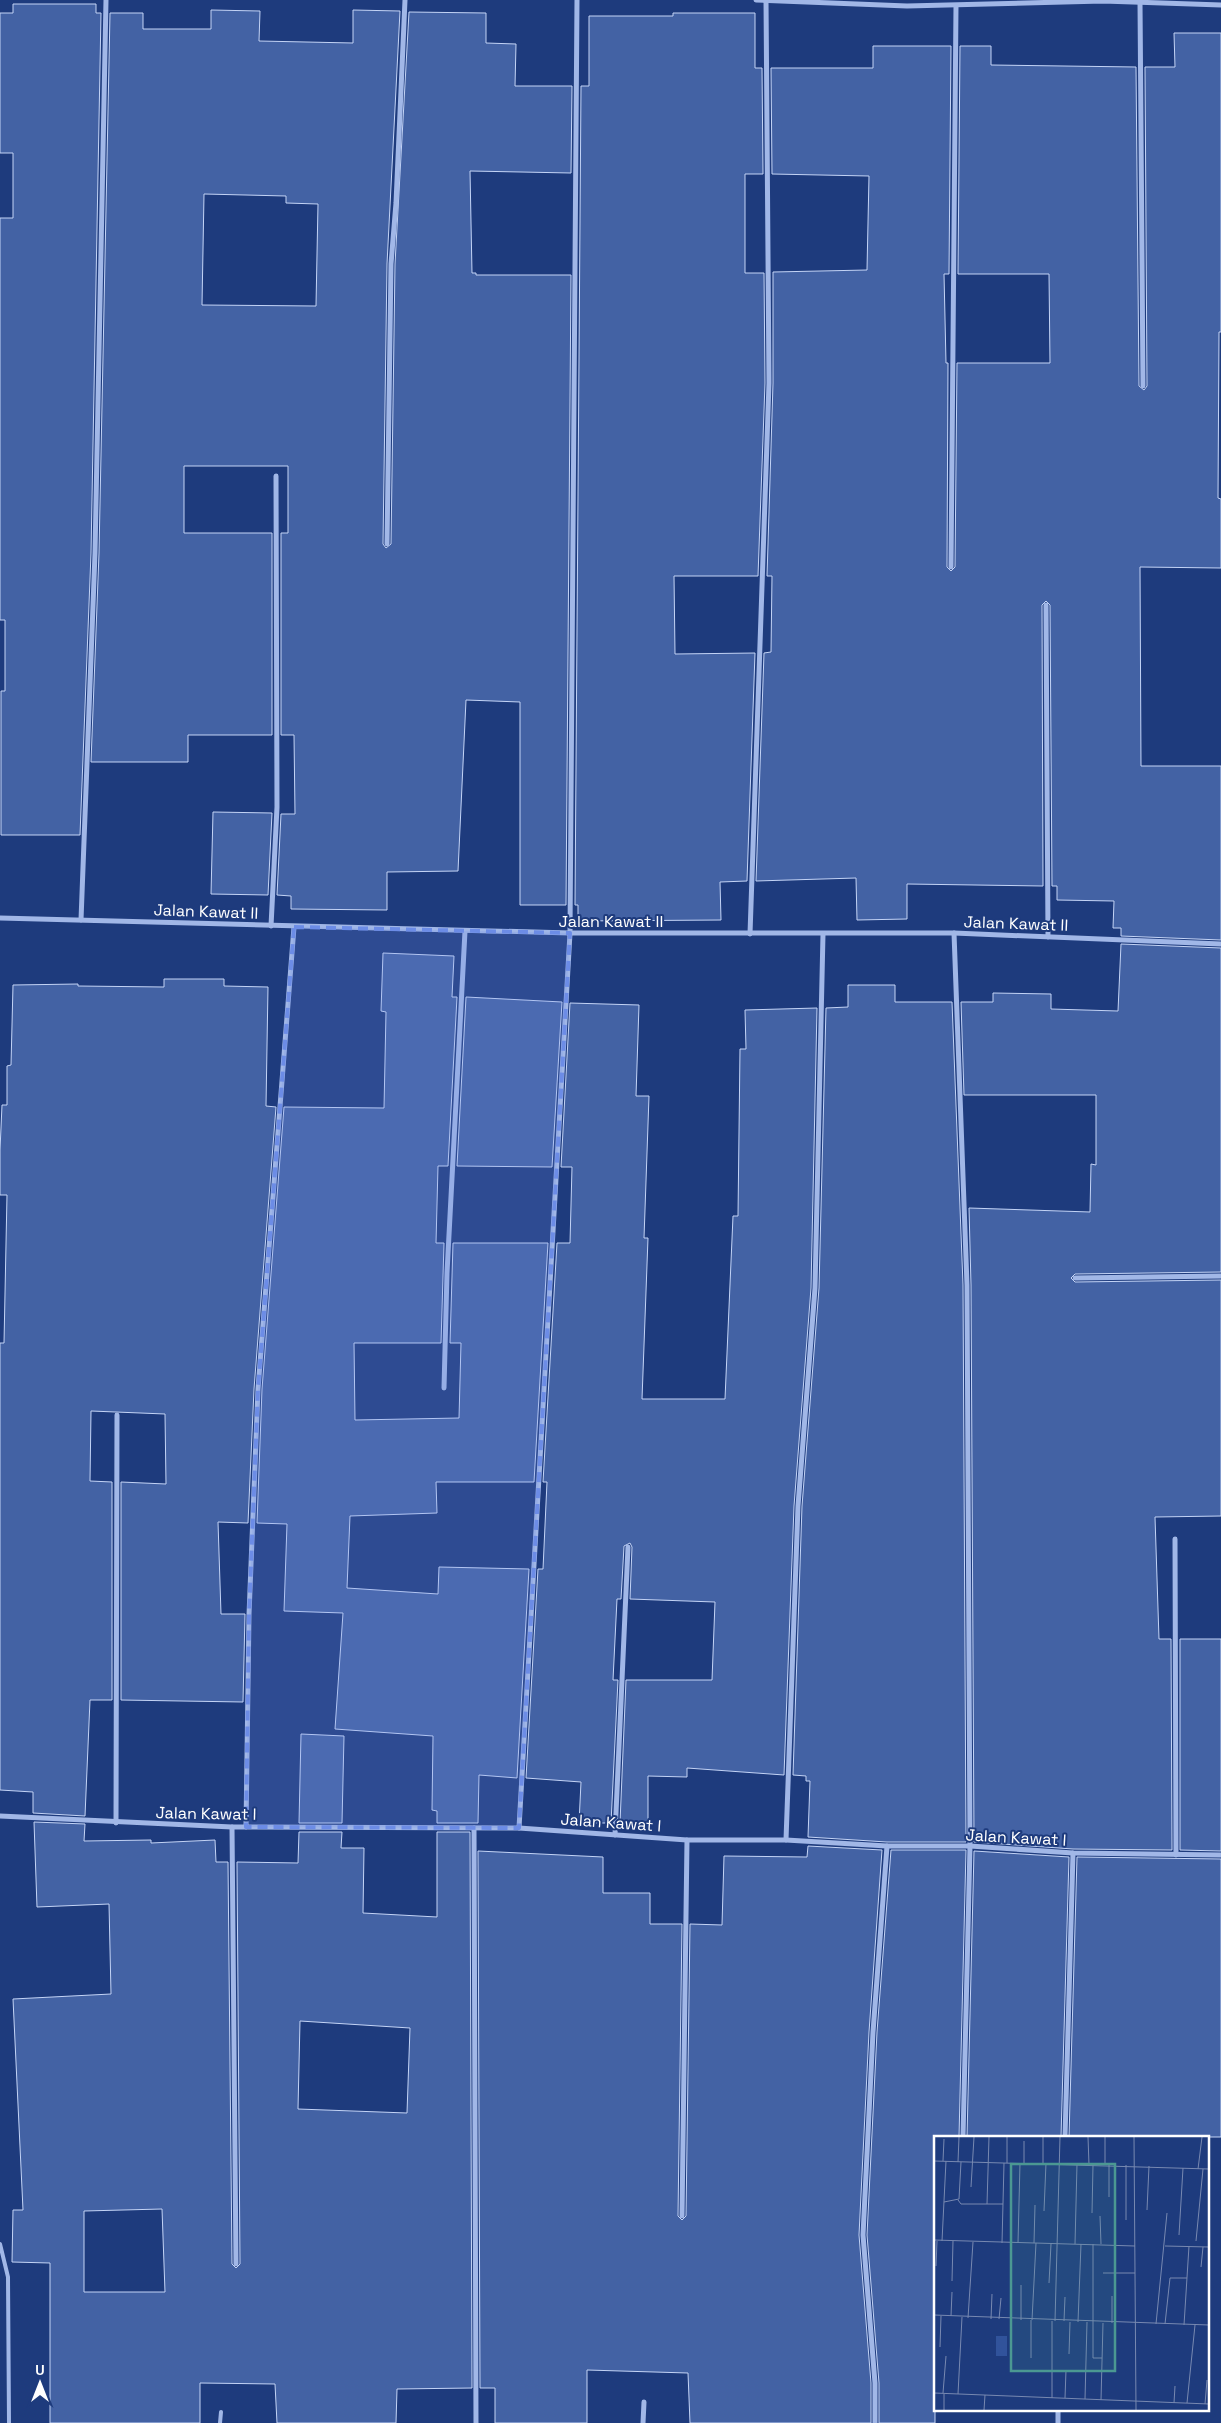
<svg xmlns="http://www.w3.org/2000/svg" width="1221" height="2423" viewBox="0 0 1221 2423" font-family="'Space Grotesk',sans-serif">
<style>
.building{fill:#4362a4;stroke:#c4d4f6;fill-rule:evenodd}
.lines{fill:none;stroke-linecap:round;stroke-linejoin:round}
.service{stroke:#a1b7e7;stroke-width:4}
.minor{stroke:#a1b7e7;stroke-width:5}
.marked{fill:#6c8ce6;fill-opacity:0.2;stroke:#6c8ce6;stroke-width:4;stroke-dasharray:10 6;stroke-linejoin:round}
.labels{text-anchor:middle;stroke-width:4;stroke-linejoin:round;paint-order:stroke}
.street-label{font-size:16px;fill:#fff;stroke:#1e3b7d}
.inset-road{fill:none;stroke:#7889b1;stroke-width:1}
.view{fill:#4b9892;fill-opacity:0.15;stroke:#4b9892;stroke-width:2.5}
.inset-edge{fill:none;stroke:#fff;stroke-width:2.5}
</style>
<rect width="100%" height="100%" fill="#1e3b7d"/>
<g class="building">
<polygon points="13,4 96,4 96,13 101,13 91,553 80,835 1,835 1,691 5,691 5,620 0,620 0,218 13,218 13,153 0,153 0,13 13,13"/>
<path d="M211,10l49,1 -1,30 94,2v-33l47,1 -13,253 -4,280 3,4 5,-4 4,-280 14,-252 77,1v30l30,1 -1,42h57l-1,87 -101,-2 2,102h4v2h95l-5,630h-46v-203l-54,-2 -8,171 -71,1v38l-96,-1v-13l-14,-1 4,-81h14l-1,-79h-13v-202h7v-67h-104v67h88v202h-84v27h-97l8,-209 11,-540h33v16h68zM204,194l82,2v7l32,1 -2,102 -114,-1z"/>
<polygon points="673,13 755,13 755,68 762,68 763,174 745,174 745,273 764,273 765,383 758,576 674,576 675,654 755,653 747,881 720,882 721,920 578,921 578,905 575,905 581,86 589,86 589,16 673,16"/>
<polygon points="1174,33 1221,33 1221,332 1219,332 1218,498 1221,499 1221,568 1140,567 1141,766 1221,766 1221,940 1121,936 1121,928 1113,928 1114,901 1057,900 1057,886 1052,886 1050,605 1046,601 1042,605 1043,886 907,884 907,919 857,920 856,878 756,881 764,653 771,652 772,576 767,576 773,383 773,272 867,270 869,176 772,174 771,68 873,68 873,46 951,46 949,274 944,274 946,363 948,363 947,567 951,571 955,567 957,363 1050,363 1049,274 958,274 960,46 991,46 991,65 1136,67 1139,386 1144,390 1147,386 1145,67 1175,67"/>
<polygon points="213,812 272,813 268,895 211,894"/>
<polygon points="1121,944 1221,948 1221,1272 1075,1274 1071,1278 1075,1282 1221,1280 1221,1516 1155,1517 1159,1639 1171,1639 1172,1850 1073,1849 974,1842 971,1285 969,1208 1090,1212 1091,1164 1096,1165 1096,1095 964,1095 961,1002 993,1002 993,993 1051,994 1051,1009 1118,1011"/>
<polygon points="383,953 454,956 452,997 457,997 448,1166 438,1166 436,1243 444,1243 441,1343 354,1343 355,1420 459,1418 461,1343 450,1343 453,1243 548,1243 534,1482 436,1482 437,1513 350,1516 347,1588 438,1594 439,1567 529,1569 517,1778 479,1775 478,1823 437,1823 437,1811 432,1810 433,1736 335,1729 343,1613 284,1611 287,1524 257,1523 262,1389 284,1107 384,1108 386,1012 381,1011"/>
<polygon points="164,979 224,979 224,986 268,987 266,1106 276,1107 254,1389 248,1523 218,1522 221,1614 245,1614 243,1702 121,1700 121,1482 166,1484 165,1414 91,1411 90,1481 112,1482 112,1700 90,1700 85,1816 33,1813 33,1792 0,1790 0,1343 4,1343 7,1195 0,1195 0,1150 2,1105 7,1105 7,1066 11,1065 13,985 78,984 78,986 164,987"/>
<polygon points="848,985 895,985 895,1002 952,1002 963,1285 966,1842 887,1842 808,1837 810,1781 806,1781 806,1776 793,1775 802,1506 819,1288 826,1008 848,1007"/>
<polygon points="466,997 562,1002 552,1167 457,1166"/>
<polygon points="570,1003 639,1005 636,1096 649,1096 644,1238 648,1238 642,1399 725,1399 733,1216 738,1216 740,1049 746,1049 745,1010 817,1008 811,1288 794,1506 784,1775 687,1768 687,1777 648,1776 648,1823 620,1823 626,1680 712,1680 715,1602 630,1599 632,1547 630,1543 624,1546 621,1599 617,1599 613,1680 618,1680 611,1823 579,1823 581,1782 526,1778 538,1569 543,1569 547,1482 543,1482 557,1243 570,1243 572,1167 561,1167"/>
<polygon points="1180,1639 1221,1639 1221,1851 1180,1850"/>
<polygon points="301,1734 344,1736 342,1823 299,1823"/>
<path d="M34,1822l51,2 -1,17 67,-1v3l64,-3 1,22h12l4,402 4,4 4,-4 -3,-402 61,1 1,-31h43l-1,16h23l-1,65 74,4v-85h33l2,556 -75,1 -1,34h-119l-2,-39 -75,-1v40h-150v-160l-38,-1 1,-52h10l-10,-211 98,-5 -2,-90 -72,3zM300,2021l110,7 -3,85 -109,-4zM162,2209l3,83h-81v-81z"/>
<polygon points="808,1846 882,1850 869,2032 859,2235 871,2383 871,2423 690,2423 688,2373 587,2370 587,2423 495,2423 495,2388 480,2388 478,1851 603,1857 603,1893 650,1893 650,1924 682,1924 678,2216 682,2220 686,2216 690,1924 722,1925 724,1856 807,1857"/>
<polygon points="891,1850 966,1850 959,2137 935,2137 935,2423 879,2423 879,2383 867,2235 877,2032"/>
<polygon points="974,1851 1069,1857 1061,2137 967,2137"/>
<polygon points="1077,1857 1221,1859 1221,2137 1069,2137"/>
</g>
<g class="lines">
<g class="service">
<polyline points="0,2244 8,2277 9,2423"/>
<polyline points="220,2423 221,2412"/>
</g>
<g class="minor">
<polyline points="756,0 907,6 1103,1 1221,5"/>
<polyline points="1140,2 1143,386"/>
<polyline points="387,544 391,264 396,203 405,0"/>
<polyline points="951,567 956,6"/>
<polyline points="1046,605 1048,937"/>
<polyline points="0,918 570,933 954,933 1221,944"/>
<polyline points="81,920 95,553 106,0"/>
<polyline points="271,926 277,807 276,476"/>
<polyline points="954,933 967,1285 970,1846 963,2137"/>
<polyline points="750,934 769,383 766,0"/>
<polyline points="1075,1278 1221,1276"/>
<polyline points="444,1388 447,1273 465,931"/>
<polyline points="1175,1539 1176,1855"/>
<polyline points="0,1816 232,1827 519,1828 687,1840 786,1840 887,1846 970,1846 1073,1853 1221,1855"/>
<polyline points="116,1823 117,1415"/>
<polyline points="232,1827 236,2264"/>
<polyline points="246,1827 249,1615 258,1389 294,927"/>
<polyline points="474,1828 476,2423"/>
<polyline points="519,1828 570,933 577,0"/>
<polyline points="615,1835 628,1547"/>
<polyline points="786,1840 798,1506 815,1288 823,934"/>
<polyline points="1065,2137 1073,1853"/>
<polyline points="682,2216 687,1840"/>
<polyline points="643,2423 644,2402"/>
<polyline points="875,2423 875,2383 863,2235 873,2032 887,1846"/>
<polyline points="1058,2423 1058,2409"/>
</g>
</g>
<path class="marked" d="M294,927l276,6 -51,895 -273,-1 3,-212 9,-226z"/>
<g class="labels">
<g class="street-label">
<text transform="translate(206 911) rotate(2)" y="6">Jalan Kawat II</text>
<text x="611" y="927">Jalan Kawat II</text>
<text transform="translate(1016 923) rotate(2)" y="6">Jalan Kawat II</text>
<text transform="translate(206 1813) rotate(1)" y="6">Jalan Kawat I</text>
<text transform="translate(611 1822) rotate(4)" y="6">Jalan Kawat I</text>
<text transform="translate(1016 1837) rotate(3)" y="6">Jalan Kawat I</text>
</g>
</g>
<g transform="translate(934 2136)">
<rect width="275" height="275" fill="#1e3b7d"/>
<path d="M62,200h11v20h-11z" fill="#31539b"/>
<path class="inset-road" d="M73,1v26M154,1l1,28M171,1v27M200,1l2,273M0,25l275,8M9,25l1,-22M24,26l1,-25M90,27v-22M109,27v-26M175,28v33M264,33l4,-32M37,51l3,-50M24,64l3,4h42M10,66l15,-3 2,-37M53,68l2,-67M213,74l2,-44M110,75l2,-48M158,77l1,-48M166,80l1,28M192,84v-55M245,99l4,-67M0,104l201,6M8,105l4,-80M262,105l7,-72M68,107l2,-80M84,107l2,-80M100,107l1,-38M141,108l2,-80M159,108v114h9M231,110l44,1M2,130l1,-25M267,131l2,-20M169,137h32M18,145l1,-40M115,147l2,-39M178,160v27M0,179l275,10M17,180l1,-24M34,182l5,-76M57,183l1,-25M65,183l2,-21M87,184v-35M97,184v38M98,184l4,-77M118,185v77M121,185l5,-184M130,185l1,-24M144,186l3,-78M222,188l11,-111M231,188l5,-46h17M250,189l5,-79M6,211l1,-31M135,218l1,-32M0,257l275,11M9,257l3,-37M24,258l4,-77M131,262l1,-28M151,263l2,-77M167,264l2,-77M240,267l1,-17M253,267l8,-78M271,268l2,-24M10,274v-16M50,274l1,-15"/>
<path class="view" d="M77,28h104v207h-104z"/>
<rect width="275" height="275" class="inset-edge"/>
</g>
<g transform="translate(40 2383)" stroke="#1e3b7d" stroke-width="4" paint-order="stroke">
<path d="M0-4L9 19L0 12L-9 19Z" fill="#ffffff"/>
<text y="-8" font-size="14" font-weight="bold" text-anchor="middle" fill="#ffffff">U</text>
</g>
</svg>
